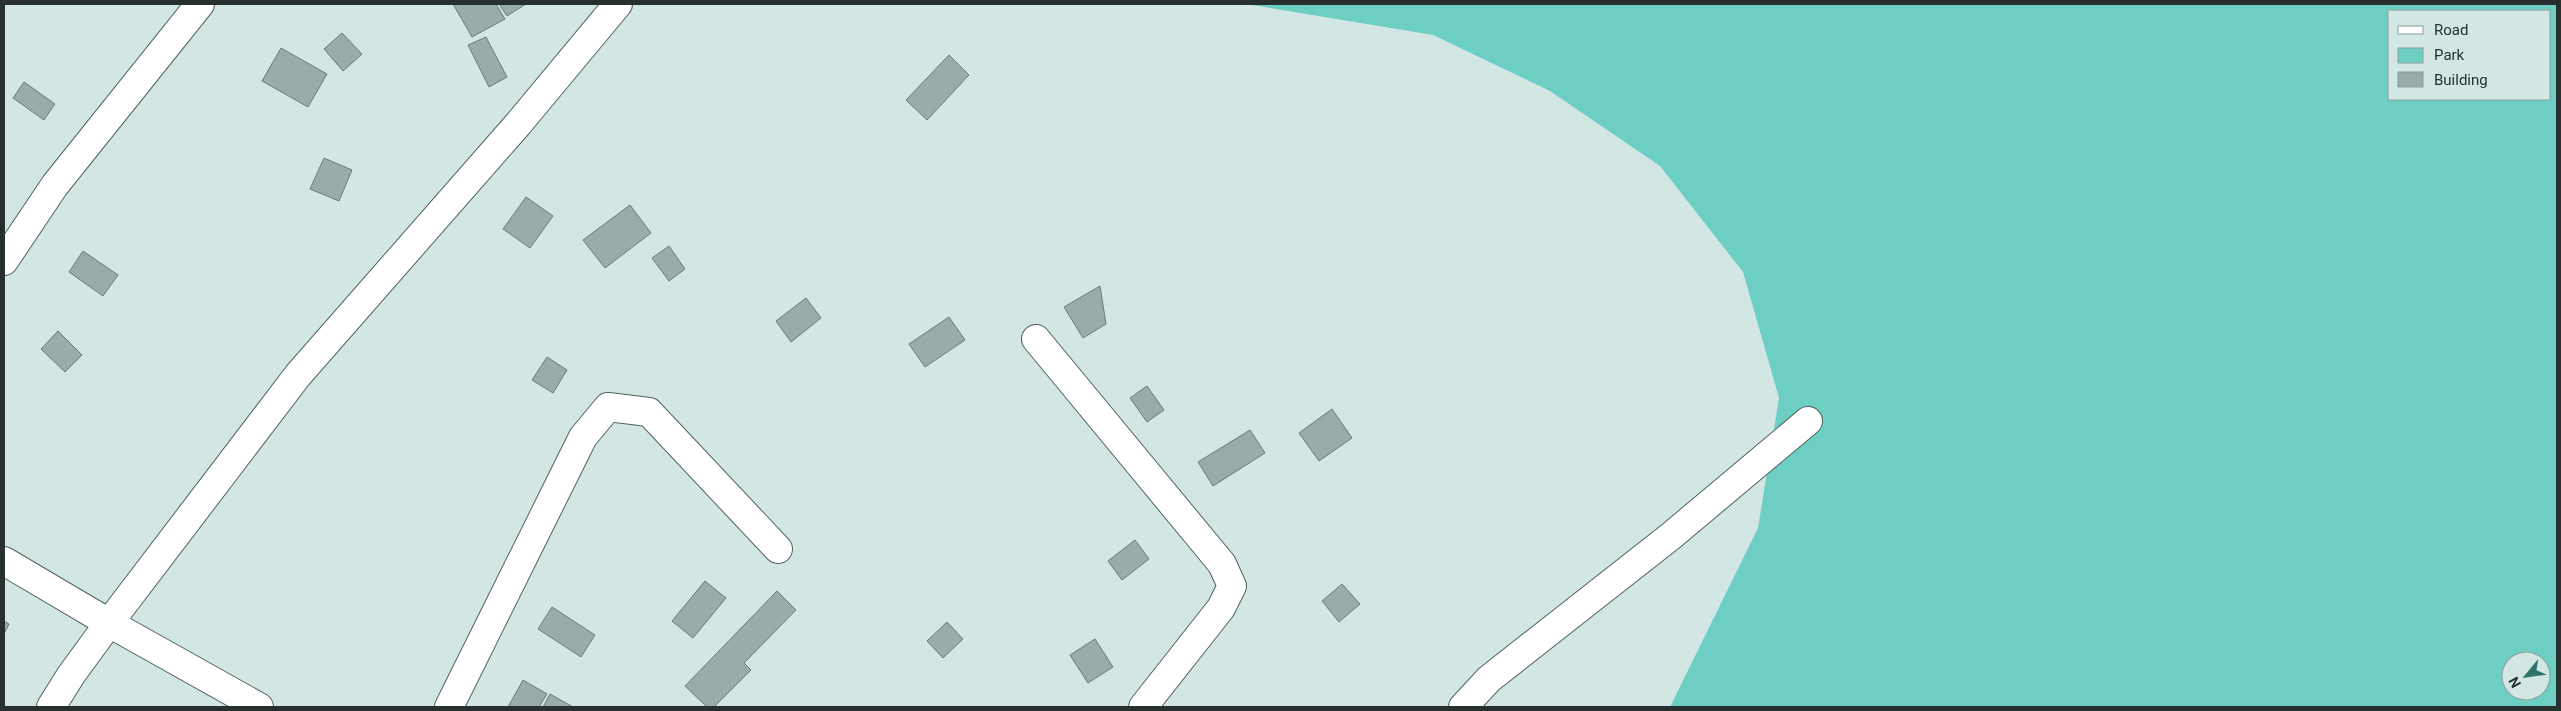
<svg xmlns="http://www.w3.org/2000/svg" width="2561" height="711" viewBox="0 0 2561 711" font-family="Roboto,sans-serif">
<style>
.green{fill:#6dcfc3;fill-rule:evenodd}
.building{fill:#98aca9;stroke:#6a7c79}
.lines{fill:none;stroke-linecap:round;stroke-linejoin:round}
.minor-casing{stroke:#506260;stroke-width:30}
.minor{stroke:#fff;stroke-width:28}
</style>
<rect width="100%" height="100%" fill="#d2e7e4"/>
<path class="green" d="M1246,4h1311v703h-887l88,-179 21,-130 -36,-126 -83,-106 -110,-75 -117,-56zM2390,11h160v88h-160zM2511,661h30v30h-30z"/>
<g class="building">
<polygon points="453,4 496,4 505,19 472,37"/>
<polygon points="499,4 526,4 507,16"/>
<polygon points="342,33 362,54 343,71 324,49"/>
<polygon points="486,37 507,77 489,87 468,45"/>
<polygon points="281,48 327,74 308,107 262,81"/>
<polygon points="949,55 969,75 927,120 906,100"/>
<polygon points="24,82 55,104 44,120 13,98"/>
<polygon points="324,158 352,170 339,201 310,189"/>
<polygon points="526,197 553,216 530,248 503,229"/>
<polygon points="630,205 651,233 605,268 583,240"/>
<polygon points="669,246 685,269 669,281 652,258"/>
<polygon points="83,251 118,275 103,296 69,272"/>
<polygon points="1100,286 1106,324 1083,338 1064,307"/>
<polygon points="806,298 821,318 791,342 776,321"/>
<polygon points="949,317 965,340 925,367 909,344"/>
<polygon points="58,331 82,355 65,372 41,349"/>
<polygon points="547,357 567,370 553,393 532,380"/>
<polygon points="1147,386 1164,410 1147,422 1130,398"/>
<polygon points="1332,409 1352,438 1319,461 1299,433"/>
<polygon points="1250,430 1265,453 1213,486 1198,462"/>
<polygon points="1135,540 1149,559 1122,580 1108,561"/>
<polygon points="705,581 726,598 693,638 672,621"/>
<polygon points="1342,584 1360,604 1339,622 1322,601"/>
<polygon points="777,591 796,610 744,663 751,670 714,707 707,707 685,686"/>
<polygon points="552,607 595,635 581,657 538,629"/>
<polygon points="4,621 9,624 4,634"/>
<polygon points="947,622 963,639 943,658 927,641"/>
<polygon points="1095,639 1113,667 1088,683 1070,655"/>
<polygon points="523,680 547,694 539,707 508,707"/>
<polygon points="550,694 573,707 543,707"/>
</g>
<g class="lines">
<defs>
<g id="minor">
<polyline points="4,261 55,185 200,4"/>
<polyline points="1036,339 1222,564 1232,586 1221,608 1143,707"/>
<polyline points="4,561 109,623 259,707"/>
<polyline points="51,707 71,675 109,623 298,375 519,123 618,4"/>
<polyline points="449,707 583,437 608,407 649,412 778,549"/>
<polyline points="1463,707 1489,679 1671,536 1808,421"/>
</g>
</defs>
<use href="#minor" class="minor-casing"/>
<use href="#minor" class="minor"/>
</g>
<rect width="2561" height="711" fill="none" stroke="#28302f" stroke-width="10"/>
<rect x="2388" y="10" width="162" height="90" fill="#d2e7e4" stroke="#8e9e9c"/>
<rect x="2398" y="26" width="25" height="8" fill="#ffffff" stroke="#8e9e9c"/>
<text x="2434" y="35" font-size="15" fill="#28302f">Road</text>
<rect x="2398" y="48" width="25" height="15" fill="#6dcfc3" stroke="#8e9e9c"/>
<text x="2434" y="60" font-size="15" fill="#28302f">Park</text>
<rect x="2398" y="72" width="25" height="15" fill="#98aca9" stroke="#8e9e9c"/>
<text x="2434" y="85" font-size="15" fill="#28302f">Building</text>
<g transform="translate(2526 676) rotate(241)"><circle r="24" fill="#d2e7e4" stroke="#8e9e9c"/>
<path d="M0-4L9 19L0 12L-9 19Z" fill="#2c746c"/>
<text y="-8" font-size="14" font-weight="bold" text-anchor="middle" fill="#28302f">N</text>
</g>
</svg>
